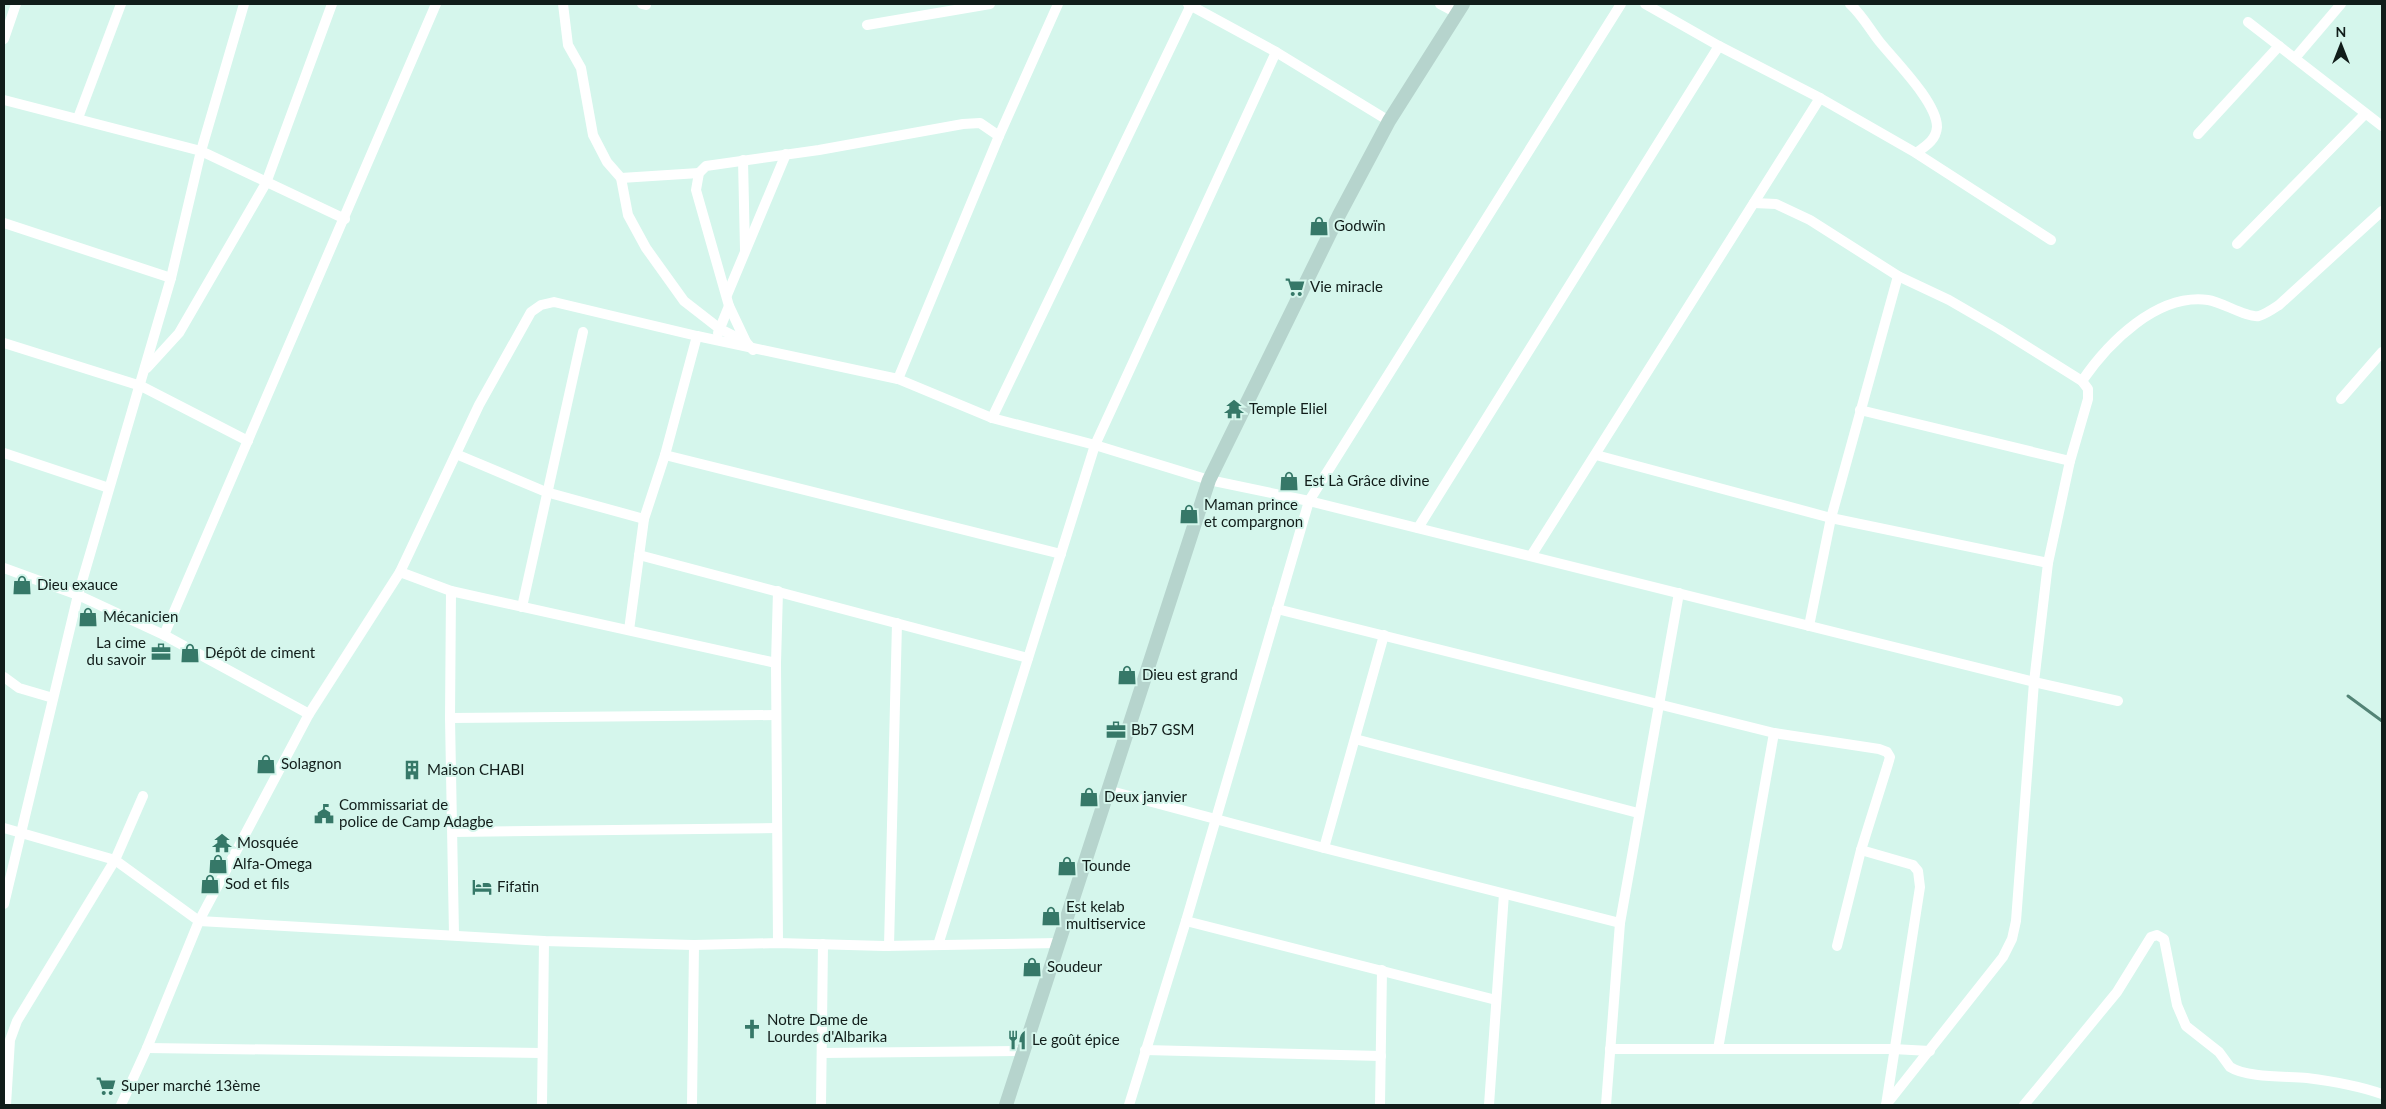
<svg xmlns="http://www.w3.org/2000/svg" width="2386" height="1109" viewBox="0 0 2386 1109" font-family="Lato,sans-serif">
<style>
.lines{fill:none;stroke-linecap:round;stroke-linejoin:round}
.stream{stroke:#538476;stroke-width:3}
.street{stroke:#fff;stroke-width:10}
.secondary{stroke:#b6d4cd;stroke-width:14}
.labels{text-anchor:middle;stroke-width:4;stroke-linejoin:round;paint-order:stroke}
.poi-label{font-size:15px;fill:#111d1a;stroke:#d5f6ec;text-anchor:start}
</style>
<rect width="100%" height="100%" fill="#d5f6ec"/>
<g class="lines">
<polyline class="stream" points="2348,696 2382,721"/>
<g class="street">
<polyline points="244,4 201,151 345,219"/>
<polyline points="563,4 568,45 581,68 593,135 607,162 621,178 628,215 646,248 684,301 720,329 746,342"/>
<polyline points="642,4 646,5"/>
<polyline points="1188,4 1276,52 1389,121"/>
<polyline points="1440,4 1457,13"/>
<polyline points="1645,4 1719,46 1820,98 1916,153 2051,240"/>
<path d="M1850,4c12,11 19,24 29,37 15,19 58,61 58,86 -1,13 -11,19 -21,26"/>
<polyline points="2248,22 2382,126"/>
<polyline points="867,25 990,4"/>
<polyline points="4,39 16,4"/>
<polyline points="2295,58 2341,4"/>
<polyline points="4,100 201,151 171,278 78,595 4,904"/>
<polyline points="78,118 121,4"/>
<polyline points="2198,134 2279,46"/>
<polyline points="743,160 745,250"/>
<polyline points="621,178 699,173"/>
<polyline points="1754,203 1776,204 1810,220 1898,276 1949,300 1999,329 2082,381 2088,389 2088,399 2070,461 2048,563 2034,682 2016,921 2012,939 2003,957 1886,1105"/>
<polyline points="4,223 171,278"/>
<polyline points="2237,244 2365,114"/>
<polyline points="727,295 786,154"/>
<polyline points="718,333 729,306"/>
<polyline points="4,343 141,386 248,441"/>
<polyline points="753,350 746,342 729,306 696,190 699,173 706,166 819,150 963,124 980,123 999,136"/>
<polyline points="147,368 179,333 266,183 332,4"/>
<polyline points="898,379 999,136 1058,4"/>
<path d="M2082,381c26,-38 75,-88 126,-81 14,2 39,18 51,16 7,-2 14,-7 20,-11l103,-94"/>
<polyline points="2341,399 2382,352"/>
<polyline points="1860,410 2070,461"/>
<polyline points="992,418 1191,5"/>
<polyline points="4,453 109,488"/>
<polyline points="456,454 546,492 644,519"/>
<polyline points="665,455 1061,554"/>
<polyline points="1596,455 1831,518 2048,563"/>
<polyline points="1418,528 1719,46"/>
<polyline points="639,555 1028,658"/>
<polyline points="1531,556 1820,98"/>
<polyline points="4,568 78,595 164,635 309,714 199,921 147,1048 121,1105"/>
<polyline points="400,572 479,405 531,312 541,305 554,302 697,336"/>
<polyline points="522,607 583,332"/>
<polyline points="1277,609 1774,733 1879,749 1887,752 1890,757 1888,764 1861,850 1837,946"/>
<polyline points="1809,626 1831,518 1898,276"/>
<polyline points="629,630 644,519 665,455 697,336 898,379 992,418 1095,445 1209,480 1309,501 2034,682 2118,701"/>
<polyline points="164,635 436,4"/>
<polyline points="1384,635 1324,848 1620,923"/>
<polyline points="4,677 19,688 53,698"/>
<polyline points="309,714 400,572 451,591"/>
<polyline points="450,718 776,715"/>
<polyline points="1355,739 1638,813"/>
<polyline points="1107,790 1324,848"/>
<polyline points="4,828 115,860 199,921 544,941 694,945 778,943 884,946 1058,943"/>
<polyline points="453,832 777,828"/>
<polyline points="1861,850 1913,865 1918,871 1920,887 1886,1105"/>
<polyline points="1186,921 1496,1000"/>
<polyline points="454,935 450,718 451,591 776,663"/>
<polyline points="778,943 776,663 778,591"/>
<polyline points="938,945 1095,445 1276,52"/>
<polyline points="889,946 897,623"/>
<polyline points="147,1048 541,1053"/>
<polyline points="1610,1049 1893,1049 1930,1051"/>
<polyline points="1718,1049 1774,733"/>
<polyline points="1145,1050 1381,1056"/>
<polyline points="822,1053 1023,1051"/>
<polyline points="6,1105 10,1040 17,1021 115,860 143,796"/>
<polyline points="542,1105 544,941"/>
<polyline points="692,1105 694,945"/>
<polyline points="821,1105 823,944"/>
<polyline points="1129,1105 1186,921 1309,501 1621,4"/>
<polyline points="1380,1105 1382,970"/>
<polyline points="1489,1105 1504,894"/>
<polyline points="1606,1105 1620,923 1679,593"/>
<path d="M2024,1105l93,-113 34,-55 6,-2 7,4 13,66 9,21 33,26 11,15c17,11 57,9 77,11 24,3 52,8 75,16"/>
</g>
<polyline class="secondary" points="1006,1105 1209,480 1339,215 1389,121 1463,4"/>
</g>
<defs>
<symbol id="shop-bare" viewBox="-9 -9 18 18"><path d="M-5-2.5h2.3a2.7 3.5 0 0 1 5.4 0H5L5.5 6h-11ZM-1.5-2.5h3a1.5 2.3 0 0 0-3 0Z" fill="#367868" stroke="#d5f6ec" stroke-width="2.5" paint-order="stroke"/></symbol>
<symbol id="supermarket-bare" viewBox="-9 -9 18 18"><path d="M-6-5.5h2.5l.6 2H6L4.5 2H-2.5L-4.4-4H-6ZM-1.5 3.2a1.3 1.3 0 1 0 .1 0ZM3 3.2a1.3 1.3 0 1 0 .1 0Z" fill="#367868" stroke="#d5f6ec" stroke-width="2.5" paint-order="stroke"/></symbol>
<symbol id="temple-bare" viewBox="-9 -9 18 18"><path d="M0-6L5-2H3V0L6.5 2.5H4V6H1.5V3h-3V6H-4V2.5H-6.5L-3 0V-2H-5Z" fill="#367868" stroke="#d5f6ec" stroke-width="2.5" paint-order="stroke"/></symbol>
<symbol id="office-bare" viewBox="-9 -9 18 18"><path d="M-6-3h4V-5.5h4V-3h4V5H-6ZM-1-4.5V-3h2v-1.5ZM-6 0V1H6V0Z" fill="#367868" stroke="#d5f6ec" stroke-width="2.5" paint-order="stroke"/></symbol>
<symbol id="building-bare" viewBox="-9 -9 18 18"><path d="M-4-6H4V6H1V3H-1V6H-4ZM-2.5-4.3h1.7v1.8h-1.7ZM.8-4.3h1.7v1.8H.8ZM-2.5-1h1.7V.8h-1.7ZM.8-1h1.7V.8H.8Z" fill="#367868" stroke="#d5f6ec" stroke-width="2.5" paint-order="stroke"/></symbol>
<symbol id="civic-bare" viewBox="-9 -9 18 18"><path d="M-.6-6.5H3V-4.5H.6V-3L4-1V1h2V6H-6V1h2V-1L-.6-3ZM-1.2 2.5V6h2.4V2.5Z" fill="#367868" stroke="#d5f6ec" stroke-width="2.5" paint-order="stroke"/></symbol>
<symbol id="hotel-bare" viewBox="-9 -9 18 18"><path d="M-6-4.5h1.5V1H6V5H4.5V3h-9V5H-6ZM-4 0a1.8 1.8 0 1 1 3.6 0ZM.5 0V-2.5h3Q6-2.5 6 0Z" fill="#367868" stroke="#d5f6ec" stroke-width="2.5" paint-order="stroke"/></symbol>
<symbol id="church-bare" viewBox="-9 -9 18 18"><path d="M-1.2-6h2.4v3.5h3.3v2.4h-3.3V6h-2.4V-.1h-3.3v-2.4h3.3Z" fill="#367868" stroke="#d5f6ec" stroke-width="2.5" paint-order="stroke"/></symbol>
<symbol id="restaurant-bare" viewBox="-9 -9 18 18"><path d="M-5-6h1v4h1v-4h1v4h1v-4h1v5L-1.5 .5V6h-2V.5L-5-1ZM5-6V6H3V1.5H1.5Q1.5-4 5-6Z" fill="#367868" stroke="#d5f6ec" stroke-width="2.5" paint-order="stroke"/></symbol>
</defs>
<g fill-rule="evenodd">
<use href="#shop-bare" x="1305" y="212" width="28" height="28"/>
<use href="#supermarket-bare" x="1281" y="273" width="28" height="28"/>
<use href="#temple-bare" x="1220" y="395" width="28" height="28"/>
<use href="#shop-bare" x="1275" y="467" width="28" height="28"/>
<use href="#shop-bare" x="1175" y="500" width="28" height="28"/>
<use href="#shop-bare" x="8" y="571" width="28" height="28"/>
<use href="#shop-bare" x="74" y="603" width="28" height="28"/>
<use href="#office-bare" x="147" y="638" width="28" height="28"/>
<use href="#shop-bare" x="176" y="639" width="28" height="28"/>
<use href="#shop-bare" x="1113" y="661" width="28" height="28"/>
<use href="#office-bare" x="1102" y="716" width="28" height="28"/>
<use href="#shop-bare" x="252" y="750" width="28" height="28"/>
<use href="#building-bare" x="398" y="756" width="28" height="28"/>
<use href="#shop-bare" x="1075" y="783" width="28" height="28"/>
<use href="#civic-bare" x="310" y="800" width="28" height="28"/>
<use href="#temple-bare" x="208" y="829" width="28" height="28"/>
<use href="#shop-bare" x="204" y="850" width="28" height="28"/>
<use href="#shop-bare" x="1053" y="852" width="28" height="28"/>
<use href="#shop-bare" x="196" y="870" width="28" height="28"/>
<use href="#hotel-bare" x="468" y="873" width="28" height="28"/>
<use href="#shop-bare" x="1037" y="902" width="28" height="28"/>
<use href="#shop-bare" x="1018" y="953" width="28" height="28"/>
<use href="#church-bare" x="738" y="1015" width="28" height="28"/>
<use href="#restaurant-bare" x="1003" y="1026" width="28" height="28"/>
<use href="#supermarket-bare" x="92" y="1072" width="28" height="28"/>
</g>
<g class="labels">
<g class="poi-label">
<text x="1334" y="231">Godwïn</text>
<text x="1310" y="292">Vie miracle</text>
<text x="1249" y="414">Temple Eliel</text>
<text x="1304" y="486">Est Là Grâce divine</text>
<text x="1204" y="510">Maman prince<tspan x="1204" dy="17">et compargnon</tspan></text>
<text x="37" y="590">Dieu exauce</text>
<text x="103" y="622">Mécanicien</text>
<text x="146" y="648" text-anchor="end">La cime<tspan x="146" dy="17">du savoir</tspan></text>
<text x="205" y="658">Dépôt de ciment</text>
<text x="1142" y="680">Dieu est grand</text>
<text x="1131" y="735">Bb7 GSM</text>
<text x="281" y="769">Solagnon</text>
<text x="427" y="775">Maison CHABI</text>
<text x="1104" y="802">Deux janvier</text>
<text x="339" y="810">Commissariat de<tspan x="339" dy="17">police de Camp Adagbe</tspan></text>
<text x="237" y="848">Mosquée</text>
<text x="233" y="869">Alfa-Omega</text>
<text x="1082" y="871">Tounde</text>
<text x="225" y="889">Sod et fils</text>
<text x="497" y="892">Fifatin</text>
<text x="1066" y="912">Est kelab<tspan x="1066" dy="17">multiservice</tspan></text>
<text x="1047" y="972">Soudeur</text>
<text x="767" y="1025">Notre Dame de<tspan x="767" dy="17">Lourdes d'Albarika</tspan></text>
<text x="1032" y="1045">Le goût épice</text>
<text x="121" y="1091">Super marché 13ème</text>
</g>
</g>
<rect width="2386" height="1109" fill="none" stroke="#111d1a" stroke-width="10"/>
<g transform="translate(2341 45)" stroke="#d5f6ec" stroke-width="4" paint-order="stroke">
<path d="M0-4L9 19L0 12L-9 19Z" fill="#111d1a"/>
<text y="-8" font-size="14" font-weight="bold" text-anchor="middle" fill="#111d1a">N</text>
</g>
</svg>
